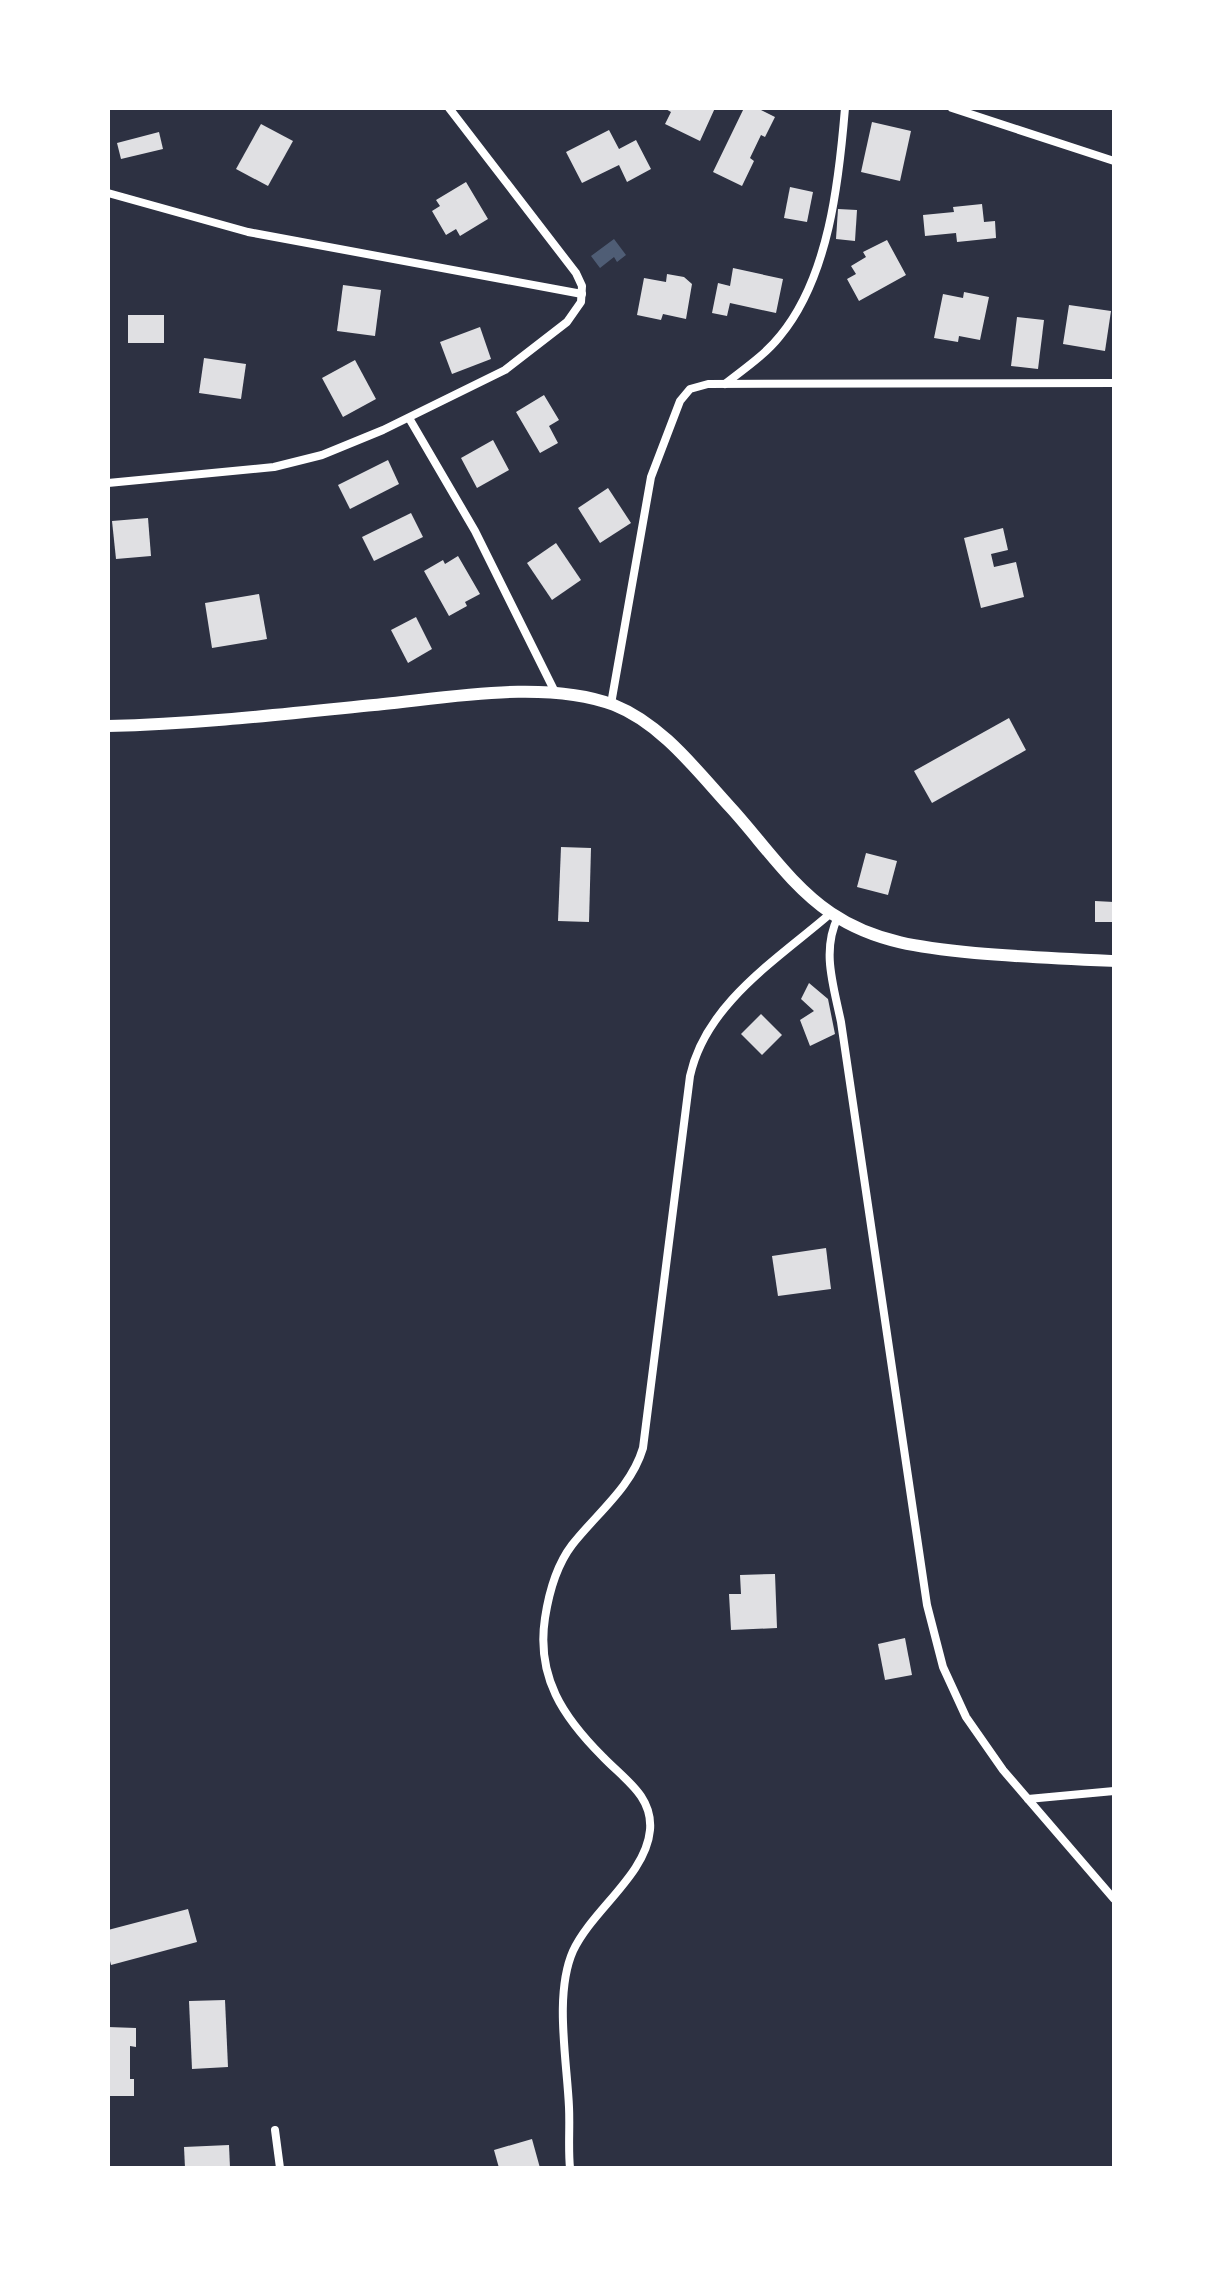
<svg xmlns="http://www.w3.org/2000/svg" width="1222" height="2276" viewBox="0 0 1222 2276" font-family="'Space Grotesk',sans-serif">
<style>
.water{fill:#4f5d75}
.building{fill:#e0e0e3}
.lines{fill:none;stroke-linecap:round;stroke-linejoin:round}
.minor{stroke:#fff;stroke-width:8}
.secondary{stroke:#fff;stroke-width:12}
</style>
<rect width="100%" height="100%" fill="#2d3142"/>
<polygon class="water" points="614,239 626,255 617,262 614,257 600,268 591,256"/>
<g class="building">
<polygon points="664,108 715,108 700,141 665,124 671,112"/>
<polygon points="744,108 757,108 775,117 765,137 761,135 750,158 754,161 742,186 713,172"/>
<polygon points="872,122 911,131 900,181 861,172"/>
<polygon points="261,124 293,141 268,186 236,169"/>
<polygon points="609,130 619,149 636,140 651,169 627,182 619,165 582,183 566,152"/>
<polygon points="159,132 163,149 121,159 117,143"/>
<polygon points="466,182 488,219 460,236 456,229 446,235 432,211 440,206 436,200"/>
<polygon points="790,187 813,192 807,222 784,218"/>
<polygon points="982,204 984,222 995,221 996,238 957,242 956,233 925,236 923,215 954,212 953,207"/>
<polygon points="838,209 857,210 855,241 836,239"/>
<polygon points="887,240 906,275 859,301 847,279 856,274 851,266 866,257 863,252"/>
<polygon points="733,268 783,279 776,313 730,303 727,316 712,313 718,283 730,286"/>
<polygon points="667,274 684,277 692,284 686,319 663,314 661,320 637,315 644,278 666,282"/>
<polygon points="343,285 381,290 375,336 337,331"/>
<polygon points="964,292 989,297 980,340 959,336 958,342 934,338 943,294 963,298"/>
<polygon points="1069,305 1111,311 1105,351 1063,344"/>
<rect x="128" y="315" width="36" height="28"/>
<polygon points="1017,317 1044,320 1038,369 1011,366"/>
<polygon points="480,327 491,359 452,374 440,342"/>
<polygon points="204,358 246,364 241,399 199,393"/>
<polygon points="355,360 376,399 343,417 322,378"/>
<polygon points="544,395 559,420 549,426 558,443 540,453 516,412"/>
<polygon points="493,440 509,470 477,488 461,458"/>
<polygon points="388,460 399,484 350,509 338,485"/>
<polygon points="608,488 631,523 600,543 578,508"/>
<polygon points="411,513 423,537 374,561 362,537"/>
<polygon points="148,518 151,556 116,559 112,521"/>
<polygon points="1003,528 1008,550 991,554 994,567 1016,562 1024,597 981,608 964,538"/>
<polygon points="556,543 581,580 552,600 527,563"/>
<polygon points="458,556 480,594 465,602 467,606 449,616 424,571 443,560 445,564"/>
<polygon points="259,594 267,639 212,648 205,603"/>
<polygon points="416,617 432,649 408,663 391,630"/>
<polygon points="1009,718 1026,750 932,803 914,771"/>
<polygon points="561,847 591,848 589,922 558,921"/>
<polygon points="866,853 897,861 888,895 857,887"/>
<polygon points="1095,901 1114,902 1114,922 1095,922"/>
<polygon points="809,983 828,999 835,1034 810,1046 800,1020 814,1011 801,999"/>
<polygon points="761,1014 782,1035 762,1055 741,1034"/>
<polygon points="826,1248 831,1289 778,1296 772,1256"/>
<polygon points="775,1574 777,1628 731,1630 729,1594 741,1594 740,1575"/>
<polygon points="905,1638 912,1675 885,1680 878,1644"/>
<polygon points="188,1909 197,1942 111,1965 108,1953 108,1930"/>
<polygon points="225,2000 228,2067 192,2069 189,2001"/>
<polygon points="108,2027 136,2028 136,2047 130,2046 130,2079 134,2079 134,2096 108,2096"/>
<polygon points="532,2139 540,2168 499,2168 494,2150"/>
<polygon points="229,2145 230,2168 185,2168 184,2147"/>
</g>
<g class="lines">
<g class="minor">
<polyline points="952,108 1114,161"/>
<polyline points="108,193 248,232 582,294"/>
<path d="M725,384c19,-15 40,-29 55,-48 49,-59 59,-155 65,-228"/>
<polyline points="409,418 475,531 555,692"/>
<polyline points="108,483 274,467 322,455 383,430 505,370 567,322 581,302 582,286 576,273 449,108"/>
<polyline points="611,704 651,477 680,401 690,389 708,384 1114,383"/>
<path d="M838,917c-17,34 -4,70 3,105l86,583 16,62 23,50 37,53 111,129"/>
<polyline points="1028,1799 1114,1791"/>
<polyline points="275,2130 280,2168"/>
<path d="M570,2168c-2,-20 0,-40 -1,-61 -2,-46 -15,-113 4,-156 19,-41 73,-76 77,-121 3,-34 -26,-51 -47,-73 -40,-40 -67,-80 -58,-139 4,-26 11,-52 27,-73 25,-32 59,-57 71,-97l47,-372c16,-73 88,-117 141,-163"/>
</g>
<path class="secondary" d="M108,726c89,-2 177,-12 266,-21 73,-7 171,-26 240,0 48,19 83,66 117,103 32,35 60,78 100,105 44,30 93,35 144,40 46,4 93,6 139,8"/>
</g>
<rect width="1222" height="2276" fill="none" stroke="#ffffff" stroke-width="220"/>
</svg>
